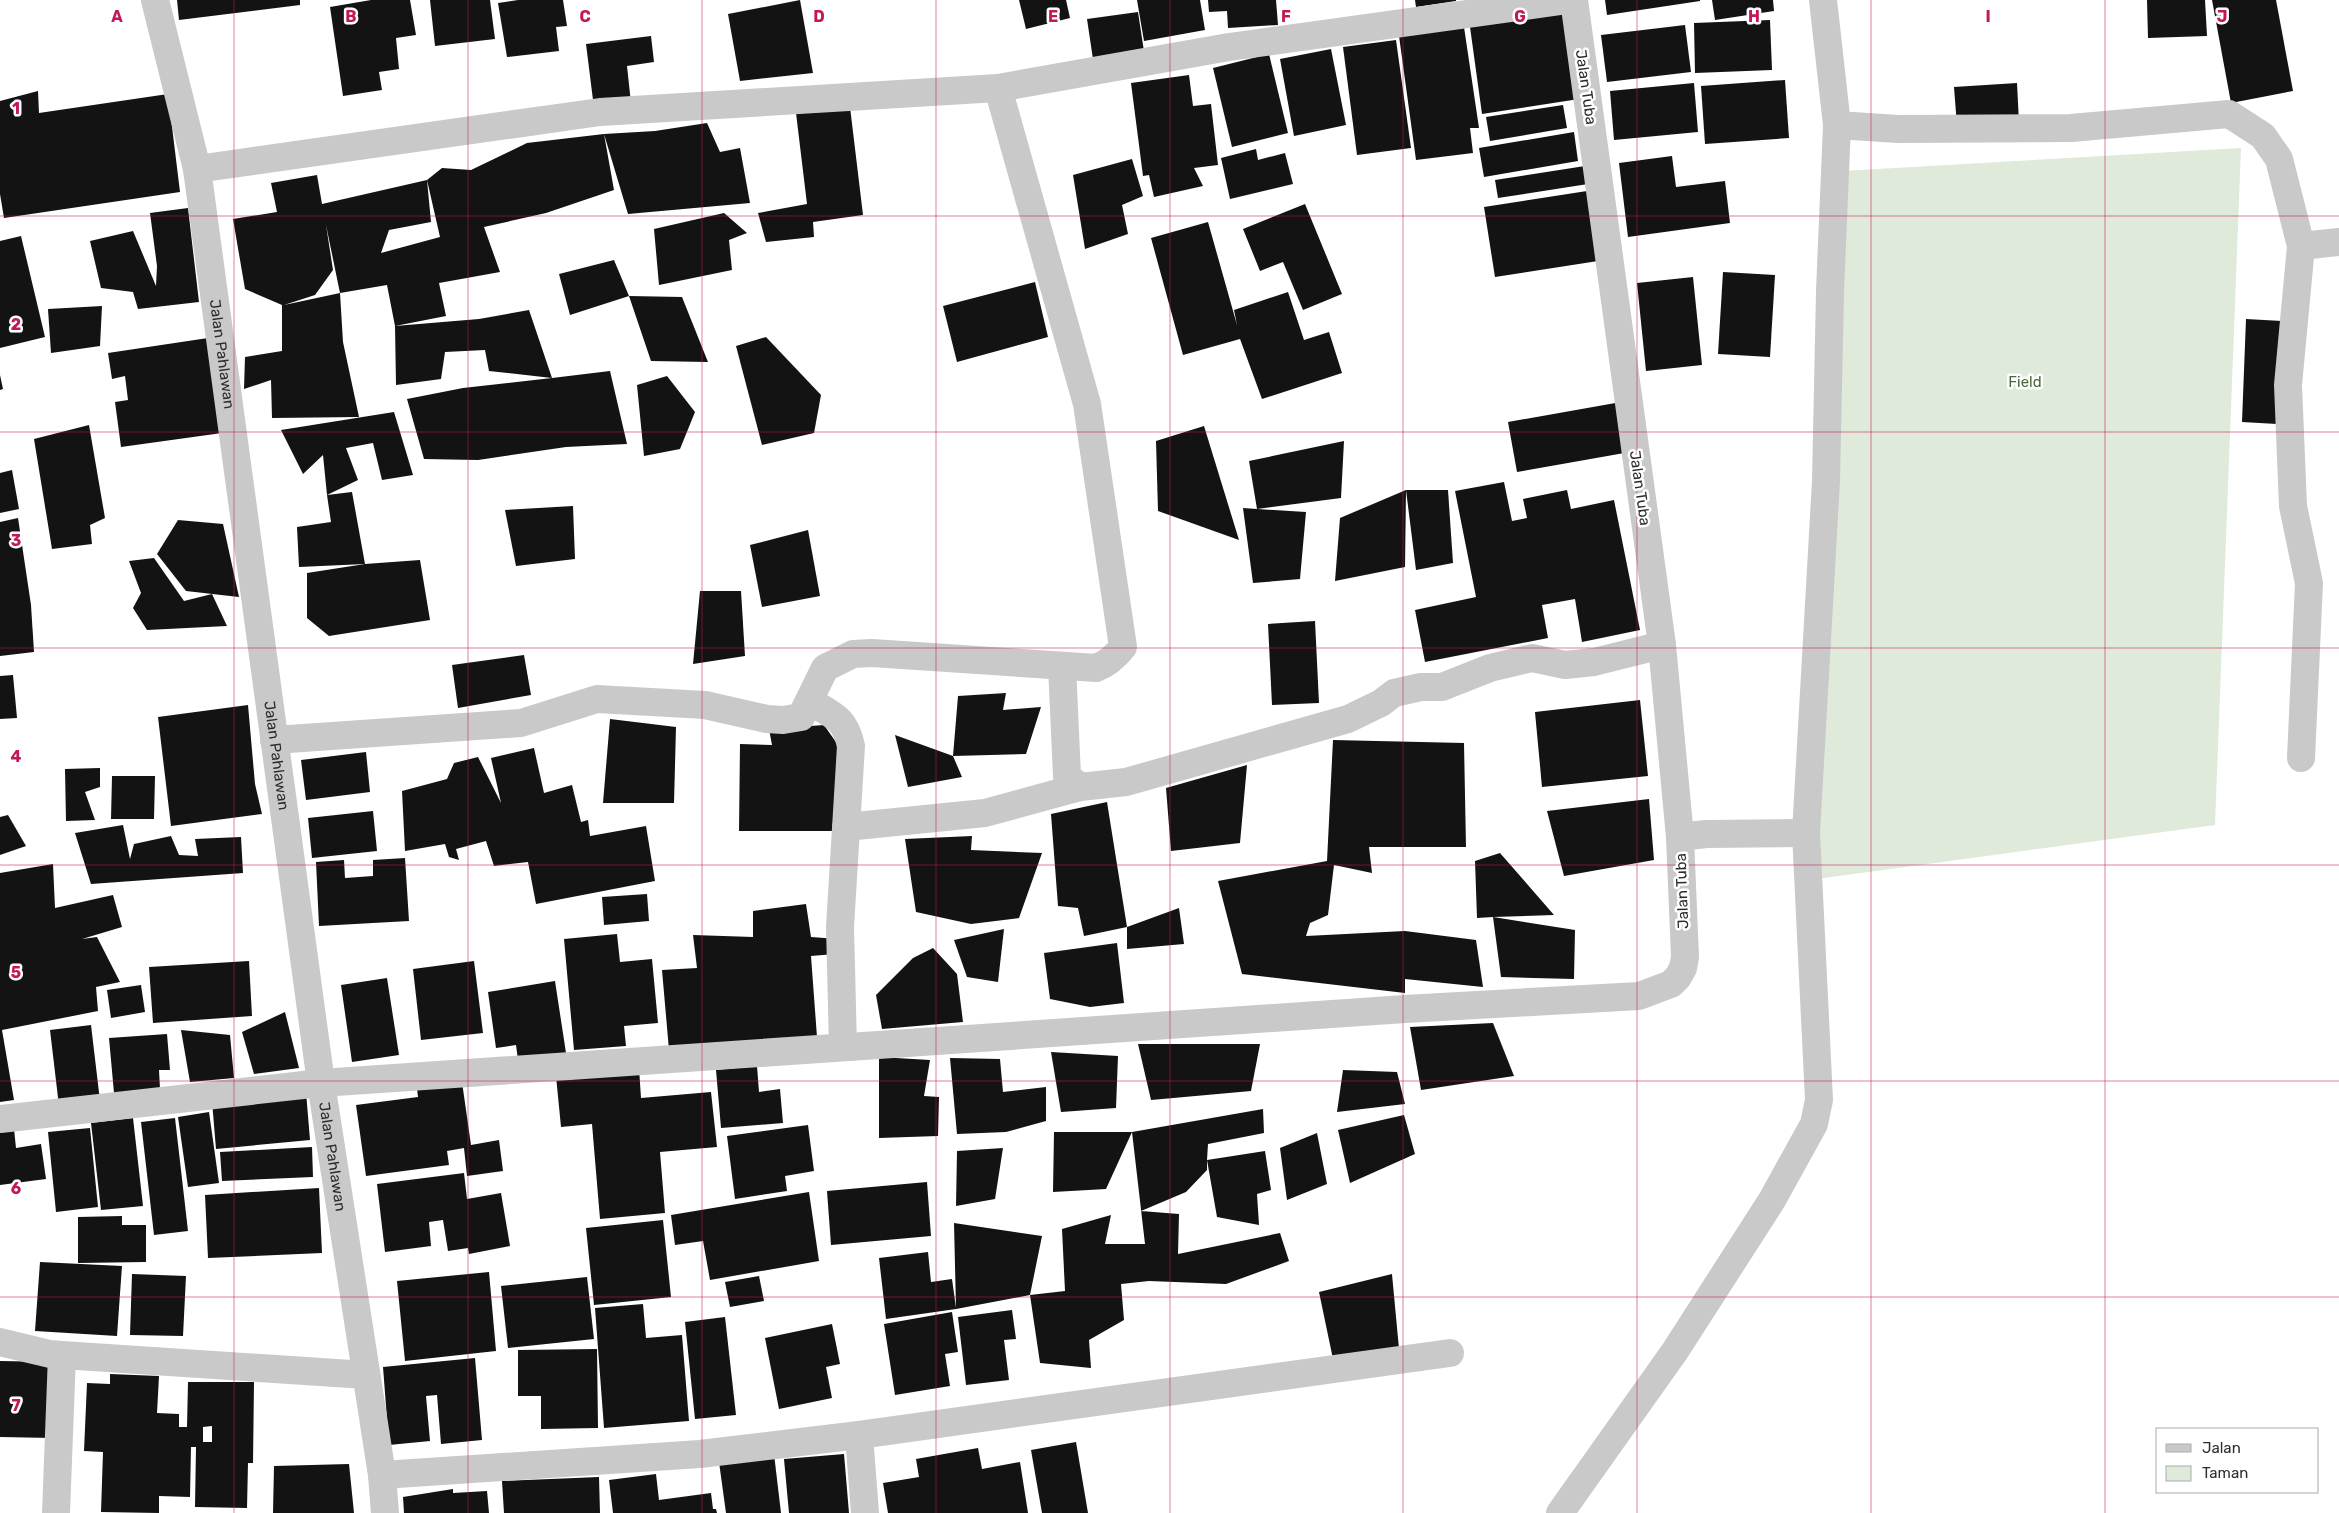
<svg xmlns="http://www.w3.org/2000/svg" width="2339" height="1513" viewBox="0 0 2339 1513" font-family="Rubik,sans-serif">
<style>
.green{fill:#e0eada}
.building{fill:#131313;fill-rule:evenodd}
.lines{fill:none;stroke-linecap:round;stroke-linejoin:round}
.minor{stroke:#c9c9c9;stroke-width:28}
.grid{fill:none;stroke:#c2185b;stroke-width:1;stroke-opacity:0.55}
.labels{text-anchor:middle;stroke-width:5;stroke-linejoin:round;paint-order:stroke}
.street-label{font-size:15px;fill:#2c2c2c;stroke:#fff}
.park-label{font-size:15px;fill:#49683a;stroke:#fff}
.grid-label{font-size:16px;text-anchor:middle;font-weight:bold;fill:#c2185b;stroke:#fff;stroke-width:5;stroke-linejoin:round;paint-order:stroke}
</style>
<rect width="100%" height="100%" fill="#fff"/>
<polygon class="green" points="2241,148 2215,825 1802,881 1825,172"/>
<g class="building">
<polygon points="177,0 300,0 300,5 179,20"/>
<polygon points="371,0 410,0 416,35 396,38 399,69 379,72 382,90 343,96 330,7"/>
<polygon points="430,0 490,0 495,39 435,46"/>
<polygon points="518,0 563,0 567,26 556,27 559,51 507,57 498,3"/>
<polygon points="800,0 813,73 740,81 728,14"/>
<polygon points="1019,0 1066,0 1070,18 1026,29"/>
<polygon points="1137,0 1200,0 1205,30 1144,41"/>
<polygon points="1208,0 1276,0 1278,25 1228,28 1227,11 1209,12"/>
<polygon points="1415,0 1456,0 1456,1 1416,7"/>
<polygon points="1605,0 1700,0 1700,1 1607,15"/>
<polygon points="1712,0 1773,0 1774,11 1715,20"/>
<polygon points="2147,0 2205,0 2207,36 2148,38"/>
<polygon points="2212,0 2276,0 2293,91 2231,103"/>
<polygon points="1138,12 1145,58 1094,66 1087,19"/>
<polygon points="1566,13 1579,99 1482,114 1470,27"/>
<polygon points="1770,20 1772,70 1695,73 1694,23"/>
<polygon points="1685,25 1691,72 1607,82 1601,35"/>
<polygon points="1464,27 1479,128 1470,128 1473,153 1416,160 1399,36"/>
<polygon points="651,36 654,62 627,66 631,103 594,108 586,44"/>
<polygon points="1396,40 1411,148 1357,155 1343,47"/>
<polygon points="1331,49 1346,125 1294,136 1280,59"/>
<polygon points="1269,54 1288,133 1232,147 1213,68"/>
<polygon points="1189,75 1193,106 1211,104 1218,165 1194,168 1203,186 1154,197 1149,175 1143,176 1131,83"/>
<polygon points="1785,80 1789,138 1705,144 1701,86"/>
<polygon points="1694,83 1698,132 1614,140 1610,91"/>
<polygon points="2017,83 2019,123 1957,126 1954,87"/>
<polygon points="38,91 39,113 168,94 180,192 4,218 0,194 0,101"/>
<polygon points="1563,105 1567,128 1490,141 1486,117"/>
<polygon points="850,107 863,215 813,222 814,237 766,242 758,213 807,204 796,113"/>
<polygon points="707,123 720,152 740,148 750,203 628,214 604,134 614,190 546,213 484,227 500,272 439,283 446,316 395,326 479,319 529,310 552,378 610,371 627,444 566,447 478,460 424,459 407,399 463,388 552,378 489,371 485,350 445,352 441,379 396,385 395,326 387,285 340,293 326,225 333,270 315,295 284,305 340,293 343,342 359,417 272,418 271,380 244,389 245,357 282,351 282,305 245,289 233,219 277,212 271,183 317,175 322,204 427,180 431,222 389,230 381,253 440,237 427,180 442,168 471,170 527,143 604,134 655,131"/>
<polygon points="1574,132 1578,161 1484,177 1479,148"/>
<polygon points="1256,149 1258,160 1285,153 1293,184 1230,199 1221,158"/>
<polygon points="1672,156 1676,187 1725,181 1730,223 1628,237 1619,163"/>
<polygon points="1132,159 1143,196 1122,205 1128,234 1085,249 1073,175"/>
<polygon points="1585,166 1588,184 1498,198 1495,180"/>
<polygon points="1587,191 1598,261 1495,277 1484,207"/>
<polygon points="1305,204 1342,294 1303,310 1283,262 1260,271 1243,229"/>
<polygon points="188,208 199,302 138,309 133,292 101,288 90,241 133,231 156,286 157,266 150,213"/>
<polygon points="724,213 747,233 729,240 732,270 659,285 654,229"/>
<polygon points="1208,222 1237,325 1234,310 1288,292 1304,340 1329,332 1342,373 1262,399 1240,339 1183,355 1151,238"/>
<polygon points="21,236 45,337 0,348 0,241"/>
<polygon points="614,260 629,296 682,297 708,362 651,361 629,296 570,315 559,274"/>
<polygon points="1723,272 1775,275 1770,357 1718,354"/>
<polygon points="1693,277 1702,365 1646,371 1637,283"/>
<polygon points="1035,282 1048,337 957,362 943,306"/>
<polygon points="102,306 100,346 51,353 48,309"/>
<polygon points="2246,319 2282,321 2277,424 2242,422"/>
<polygon points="766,337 821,395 814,433 762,445 736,346"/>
<polygon points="208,338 222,433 121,447 115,402 128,400 125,376 112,379 108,353"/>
<polygon points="0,375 3,389 0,390"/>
<polygon points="667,376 695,412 680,449 644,456 637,385"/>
<polygon points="1621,402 1630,452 1517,472 1508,422"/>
<polygon points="394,412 413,475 382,480 373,443 346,448 358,480 327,495 323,455 303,474 281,430"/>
<polygon points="89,425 105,518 90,525 92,544 52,549 34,439"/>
<polygon points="1204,426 1239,540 1158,511 1156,441"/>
<polygon points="1344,441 1341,498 1257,509 1306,512 1300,579 1253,583 1243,508 1257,509 1249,461"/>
<polygon points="12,470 19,509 0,513 0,473"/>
<polygon points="1504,482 1512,521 1527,518 1523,499 1567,490 1571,509 1614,500 1640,630 1582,642 1575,599 1542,605 1548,638 1425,662 1415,610 1476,597 1455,491"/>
<polygon points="1406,490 1448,490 1453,563 1416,570"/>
<polygon points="1406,490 1405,567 1335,581 1340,518"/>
<polygon points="352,492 365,564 420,560 430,620 329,636 307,618 307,573 365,564 299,567 297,527 331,522 327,495"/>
<polygon points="573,506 575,559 516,566 505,510"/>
<polygon points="18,518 31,605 34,652 0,656 0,522"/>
<polygon points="178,520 223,524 239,597 186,591 157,554"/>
<polygon points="808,530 820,596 762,607 750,545"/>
<polygon points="154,558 184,601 212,594 227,626 147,630 133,608 141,593 129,561"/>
<polygon points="700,591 741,591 745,656 693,664"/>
<polygon points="1315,621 1319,703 1272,705 1268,624"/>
<polygon points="524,655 531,695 458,708 452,665"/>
<polygon points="13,675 17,718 0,719 0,676"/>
<polygon points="1006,693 1003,710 1041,707 1026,754 953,756 962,777 908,787 895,735 953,756 958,696"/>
<polygon points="1640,700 1648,776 1542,787 1535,712"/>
<polygon points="248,705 255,784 262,814 171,826 158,717"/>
<polygon points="610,719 676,727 674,803 603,803"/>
<polygon points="824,725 838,745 841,831 739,831 740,744 772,745 769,729"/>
<polygon points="1333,740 1464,743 1466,847 1369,847 1372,873 1334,865 1328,915 1310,923 1306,936 1405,931 1476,940 1483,987 1405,979 1405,993 1242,974 1218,881 1327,861"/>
<polygon points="534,748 544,793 572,785 581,822 588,820 590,836 646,826 655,881 536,904 528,862 494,866 486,841 456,849 459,860 449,857 445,844 405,851 402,791 447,779 454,763 478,757 501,803 491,758"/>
<polygon points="366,752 370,792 306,800 301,760"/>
<polygon points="1247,765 1240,843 1171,851 1166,788"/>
<polygon points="100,768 100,787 85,792 95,820 66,821 65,769"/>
<polygon points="112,776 155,776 154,819 111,819"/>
<polygon points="1649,799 1654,860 1564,876 1547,811"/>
<polygon points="1107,802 1127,927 1084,936 1078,908 1058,906 1051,814"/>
<polygon points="373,811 377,851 312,858 308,818"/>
<polygon points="8,815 26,846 0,855 0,817"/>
<polygon points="123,825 130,859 134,844 171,836 179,855 198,856 195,839 241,837 243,873 91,884 75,833"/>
<polygon points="972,836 971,850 1042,853 1019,918 971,924 916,912 905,839"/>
<polygon points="1500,853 1554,915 1493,917 1575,930 1574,979 1501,977 1493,917 1477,918 1475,861"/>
<polygon points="405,858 409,921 319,926 316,862 344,860 345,878 373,876 373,860"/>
<polygon points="53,864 55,908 113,895 122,927 82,939 97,937 120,982 96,987 98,1011 2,1030 14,1100 0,1102 0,873"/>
<polygon points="647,894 649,921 604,925 602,897"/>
<polygon points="806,904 811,937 838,939 835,954 811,956 817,1037 669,1050 662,970 697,968 693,935 753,937 753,911"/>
<polygon points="1179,908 1184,944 1127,949 1127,927"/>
<polygon points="1004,929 998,982 967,977 954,940"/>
<polygon points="617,934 620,962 652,959 658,1023 624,1026 626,1046 574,1050 564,939"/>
<polygon points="1117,943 1124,1003 1090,1007 1050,999 1044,953"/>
<polygon points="933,948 957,974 963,1022 882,1029 876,995 913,958"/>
<polygon points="249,961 252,1016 153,1023 149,967"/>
<polygon points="474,961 483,1033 421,1040 413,969"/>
<polygon points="387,978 399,1055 352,1062 341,985"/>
<polygon points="555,981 566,1053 518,1060 516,1045 496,1048 488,992"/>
<polygon points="141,985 145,1012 111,1018 107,990"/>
<polygon points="285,1012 299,1068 254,1074 242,1032"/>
<polygon points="1493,1023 1514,1076 1421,1090 1410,1027"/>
<polygon points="91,1025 100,1101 59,1106 50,1030"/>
<polygon points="181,1030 230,1035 234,1078 190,1082"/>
<polygon points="167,1034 170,1070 159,1070 160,1089 114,1093 109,1038"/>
<polygon points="1138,1044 1260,1044 1251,1091 1151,1100"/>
<polygon points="1051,1052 1118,1056 1116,1108 1061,1112"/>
<polygon points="879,1057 930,1060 924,1096 939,1097 938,1136 879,1138"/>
<polygon points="950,1058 1000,1059 1003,1092 1046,1087 1046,1121 1006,1132 957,1134"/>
<polygon points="757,1066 759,1092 780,1089 783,1123 721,1128 716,1070"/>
<polygon points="639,1068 641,1098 711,1092 717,1147 660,1152 665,1213 600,1219 592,1124 561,1127 556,1076"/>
<polygon points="1343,1070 1397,1072 1405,1104 1337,1112"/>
<polygon points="461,1075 471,1145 499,1140 503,1171 467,1176 464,1148 447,1151 449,1165 366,1176 356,1105 418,1097 416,1080"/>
<polygon points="306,1092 310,1140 216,1149 212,1101"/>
<polygon points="1263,1109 1264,1133 1208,1144 1207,1160 1265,1151 1271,1190 1257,1194 1259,1225 1217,1217 1207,1160 1207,1170 1186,1192 1141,1211 1179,1214 1178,1254 1280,1233 1289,1261 1226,1284 1149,1281 1121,1284 1124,1320 1089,1340 1091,1368 1040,1363 1030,1295 956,1309 886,1319 879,1258 928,1252 931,1282 952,1279 956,1308 954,1223 1042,1236 1030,1295 1065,1291 1062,1229 1111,1215 1105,1244 1145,1244 1132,1132 1106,1189 1053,1192 1054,1132 1132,1132"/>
<polygon points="209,1112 219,1183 188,1187 178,1117"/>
<polygon points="1404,1115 1415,1154 1350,1183 1338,1130"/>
<polygon points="133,1118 143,1206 101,1210 91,1123"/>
<polygon points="175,1118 188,1231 154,1235 141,1122"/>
<polygon points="808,1125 814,1171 785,1176 787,1191 735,1199 727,1136"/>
<polygon points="90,1128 98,1207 56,1212 48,1132"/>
<polygon points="14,1129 16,1148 41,1144 46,1179 0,1185 0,1131"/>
<polygon points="1317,1133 1327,1184 1287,1200 1280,1148"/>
<polygon points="312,1147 313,1177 222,1181 220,1152"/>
<polygon points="1003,1148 995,1199 956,1206 957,1151"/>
<polygon points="464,1173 467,1199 501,1193 510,1246 469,1254 468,1248 448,1251 443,1220 429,1222 431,1246 385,1252 377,1184"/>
<polygon points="927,1182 931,1236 831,1245 827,1191"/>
<polygon points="319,1188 322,1253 208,1258 205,1195"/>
<polygon points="809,1192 819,1261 710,1280 703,1241 675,1245 671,1215"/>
<polygon points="122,1216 122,1225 146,1225 146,1262 78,1263 78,1217"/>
<polygon points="663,1220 671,1297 594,1305 586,1228"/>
<polygon points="40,1262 122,1266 117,1336 35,1331"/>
<polygon points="489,1272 496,1351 405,1361 397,1281"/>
<polygon points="132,1274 186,1276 183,1336 130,1335"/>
<polygon points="1392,1274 1399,1349 1333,1359 1319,1292"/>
<polygon points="759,1276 764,1301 730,1307 725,1282"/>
<polygon points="587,1277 594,1339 508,1348 501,1286"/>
<polygon points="643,1304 646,1338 682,1335 689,1421 604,1428 595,1308"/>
<polygon points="1012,1310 1016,1339 1004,1340 1009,1380 966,1385 958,1317"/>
<polygon points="952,1312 958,1352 945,1354 950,1386 895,1395 884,1324"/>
<polygon points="725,1317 736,1415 695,1419 685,1322"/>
<polygon points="832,1324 840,1364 826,1367 832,1398 779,1409 765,1338"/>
<polygon points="597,1349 598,1428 541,1429 541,1396 518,1396 518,1350"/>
<polygon points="475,1358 482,1440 441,1444 437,1395 426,1396 430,1441 389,1445 383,1367"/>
<polygon points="0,1361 55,1362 53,1438 0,1437"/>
<path d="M110,1374l49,2 -2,37 22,1v13h8l1,-45h66l-1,81h-5l-1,45 -52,-1 1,-60h-5l-1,50 -31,-1v17l-58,-1 2,-60 -19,-1 3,-68 23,1zM212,1426v16h-9v-15z"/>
<polygon points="1076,1442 1088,1513 1042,1513 1031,1450"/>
<polygon points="978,1448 982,1469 1020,1462 1028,1513 888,1513 883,1483 919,1477 916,1459"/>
<polygon points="774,1454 781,1513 726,1513 719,1462"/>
<polygon points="844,1454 849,1513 789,1513 784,1459"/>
<polygon points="349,1464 354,1513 273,1513 274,1466"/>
<polygon points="656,1474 659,1500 711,1493 713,1509 716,1509 717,1513 613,1513 609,1480"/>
<polygon points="599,1477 600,1513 504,1513 502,1481"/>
<polygon points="453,1489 453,1493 487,1491 489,1513 404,1513 403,1497"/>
</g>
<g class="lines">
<g class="minor">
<path id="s1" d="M155,0l42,169 124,914 61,392 3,38"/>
<polyline points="1837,125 1898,129 2071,128 2229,114 2263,136 2279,159 2301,246 2288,385 2293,506 2309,583 2301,758"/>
<polyline points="197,169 600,112 998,88 1229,47 1568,0"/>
<polyline points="2301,246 2339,242"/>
<polyline points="1062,666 1067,776 1080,787 1126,782 1348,719 1381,703 1394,693 1421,687 1442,687 1490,668 1532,658 1565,665 1594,662 1662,645"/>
<path d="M809,701c24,14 36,17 42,45l-11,181 3,120"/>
<path d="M274,740l247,-17 76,-24 108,6 62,14 16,1 18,-3 24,-49 28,-14 19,-1 224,15c11,-4 19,-11 27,-21l-36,-243 -89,-316"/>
<polyline points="846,827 985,813 1080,787"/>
<polyline points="1680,837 1706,834 1806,833"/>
<polyline points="0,1119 321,1083 1405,1009 1639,996 1671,984 1678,977 1683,968 1685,957 1680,837 1662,645 1574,0"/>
<polyline points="0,1342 50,1354 62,1355 56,1513"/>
<polyline points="62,1355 366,1375"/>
<polyline points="859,1435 865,1513"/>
<polyline points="382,1475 700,1454 859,1435 1450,1353"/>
<polyline points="1560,1513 1675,1351 1772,1200 1814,1124 1819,1100 1806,833 1826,481 1830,291 1837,125 1823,0"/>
</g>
</g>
<path class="grid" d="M234,0v1513M468,0v1513M702,0v1513M936,0v1513M1170,0v1513M1403,0v1513M1637,0v1513M1871,0v1513M2105,0v1513M0,216h2339M0,432h2339M0,648h2339M0,865h2339M0,1081h2339M0,1297h2339"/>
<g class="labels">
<g class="street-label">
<text transform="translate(1586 87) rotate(82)" y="5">Jalan Tuba</text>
<text dy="5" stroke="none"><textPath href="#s1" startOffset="361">Jalan Pahlawan</textPath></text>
<text transform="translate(1640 488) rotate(82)" y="5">Jalan Tuba</text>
<text dy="5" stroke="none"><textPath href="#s1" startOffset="766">Jalan Pahlawan</textPath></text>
<text transform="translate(1682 891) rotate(-92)" y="5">Jalan Tuba</text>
<text dy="5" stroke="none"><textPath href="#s1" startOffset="1171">Jalan Pahlawan</textPath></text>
</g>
<g class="park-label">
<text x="2025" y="387">Field</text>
</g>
</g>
<g class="grid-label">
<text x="117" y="22">A</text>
<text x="351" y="22">B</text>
<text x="585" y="22">C</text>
<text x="819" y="22">D</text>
<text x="1053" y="22">E</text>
<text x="1286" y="22">F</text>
<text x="1520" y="22">G</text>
<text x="1754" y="22">H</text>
<text x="1988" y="22">I</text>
<text x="2222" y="22">J</text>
<text x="16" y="114">1</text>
<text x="16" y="330">2</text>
<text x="16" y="546">3</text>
<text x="16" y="762">4</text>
<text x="16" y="978">5</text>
<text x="16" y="1194">6</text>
<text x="16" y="1411">7</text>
</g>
<rect x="2156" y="1428" width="162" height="65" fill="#ffffff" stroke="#ababab"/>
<rect x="2166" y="1444" width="25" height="8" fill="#c9c9c9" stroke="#ababab"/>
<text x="2202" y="1453" font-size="15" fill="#2c2c2c">Jalan</text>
<rect x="2166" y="1466" width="25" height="15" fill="#e0eada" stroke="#ababab"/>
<text x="2202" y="1478" font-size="15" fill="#2c2c2c">Taman</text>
</svg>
